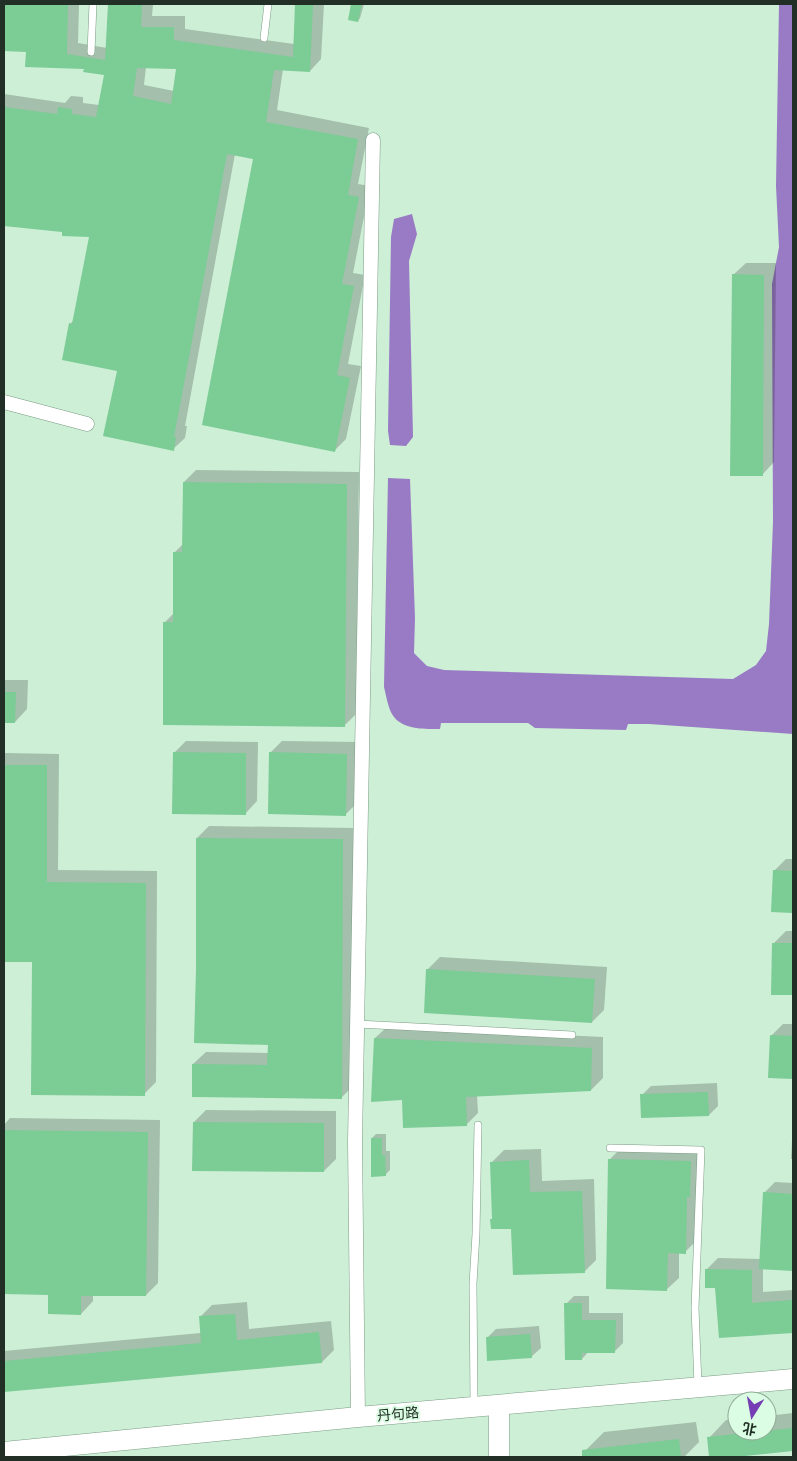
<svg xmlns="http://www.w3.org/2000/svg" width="797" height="1461" viewBox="0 0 797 1461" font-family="Manrope,'Noto Sans SC',sans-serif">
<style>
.water{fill:#997bc5}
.shadow{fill:#0003;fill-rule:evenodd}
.building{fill:#7bcc95;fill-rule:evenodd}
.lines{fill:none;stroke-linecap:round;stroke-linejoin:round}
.lane-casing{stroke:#7c9c85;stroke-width:8}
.street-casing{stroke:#7c9c85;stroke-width:15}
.secondary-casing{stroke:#7c9c85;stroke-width:21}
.lane{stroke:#fff;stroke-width:7}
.street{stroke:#fff;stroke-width:14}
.secondary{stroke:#fff;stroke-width:20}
.labels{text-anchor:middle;stroke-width:4;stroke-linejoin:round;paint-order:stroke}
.street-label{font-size:14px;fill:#222f26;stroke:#dbfde3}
</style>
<rect width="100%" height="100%" fill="#cdefd6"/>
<g class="water">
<path d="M779,4h14v730l-144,-10h-21l-2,6 -91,-2 -7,-5h-87l-1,6c-16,0 -39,1 -48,-15 -4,-7 -6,-19 -8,-27l4,-209 22,1 5,139 -1,35 13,13 17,4 289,9 23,-14 10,-14 3,-27 4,-102 -1,-238 7,-37 -3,-61z"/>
<polygon points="412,214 417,234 409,261 413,437 406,446 390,445 388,431 391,237 394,219"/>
</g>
<g class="shadow">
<path d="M4,4h75l-1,39 29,5 3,-44h43l-1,12h33v13l109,15 2,-39 28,-1 -3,55 -11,12 -27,-2 -6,41 92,18 -11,56 12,2 -17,87 12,2 -17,89 13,2 -15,73 -11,11 -81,-292 -19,-4 -50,272h2l-2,12 -12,11 -54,-79 -49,-46 5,-5 16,-83 -27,-5 -60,-6v-131l61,9 6,-7 12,1v6l16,2 6,-31 -78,-24h-23zM146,67h31l-3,24 -30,-6z"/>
<polygon points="353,4 364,4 360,18 358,21 349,19"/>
<polygon points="746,263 776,263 774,462 762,475 733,275"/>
<polygon points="196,470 359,472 356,714 344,726 165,622 174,613 175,552 183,544 184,482"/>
<polygon points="4,680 28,680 27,709 15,722 4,721"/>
<polygon points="186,741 258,742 257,801 245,814 174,753"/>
<polygon points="282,741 359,742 358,802 346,814 270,753"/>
<polygon points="4,753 59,754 58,870 157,871 156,1082 144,1094 33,960 4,960"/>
<polygon points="209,826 355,828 353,1086 341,1098 193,1064 206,1052 269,1053 269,1044 197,969 197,838"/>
<polygon points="786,859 793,859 793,912 773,911 774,871"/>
<polygon points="786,931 793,931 793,994 772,993 774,943"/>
<polygon points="440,957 607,967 604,1010 592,1022 427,970"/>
<polygon points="783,1024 793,1024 793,1078 770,1077 771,1036"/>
<polygon points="387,1027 603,1037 603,1078 591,1090 477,1095 478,1113 466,1125 403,1099 375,1038"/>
<polygon points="717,1083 718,1106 709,1115 642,1095 651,1086"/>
<polygon points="206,1110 336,1111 336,1159 324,1171 194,1122"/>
<polygon points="10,1118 160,1120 158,1283 146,1295 93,1294 93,1301 81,1314 49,1294 4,1293 4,1125"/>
<polygon points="793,1121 793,1159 791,1159"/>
<polygon points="376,1134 386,1134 386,1151 390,1151 390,1170 385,1175 372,1138"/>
<polygon points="622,1147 703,1150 697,1240 685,1252 679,1252 679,1278 666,1290 610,1159"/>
<polygon points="541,1149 542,1181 594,1179 596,1260 584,1272 513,1228 492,1219 493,1217 492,1162 504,1150"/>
<polygon points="775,1182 793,1183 793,1269 763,1268 763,1292 793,1290 793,1332 720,1337 716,1287 706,1270 718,1258 761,1259 764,1193"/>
<polygon points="574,1296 589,1296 589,1313 623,1313 623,1343 615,1351 589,1351 582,1359 566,1304"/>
<polygon points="247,1302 249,1329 331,1321 334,1350 322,1362 4,1391 4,1351 201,1333 200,1317 212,1305"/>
<polygon points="539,1326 541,1348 531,1357 487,1338 496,1329"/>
<polygon points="793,1413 793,1450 711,1457 709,1438 726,1420 737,1419 737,1431 767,1431 767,1416"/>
<polygon points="696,1422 699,1442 684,1457 587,1457 586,1450 604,1432"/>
</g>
<g class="building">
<path d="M4,4h64l-1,50 38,6 3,-56h34l-1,23h33v13l119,17 2,-53 18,1 -3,67 -36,-2 -8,52 92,17 -10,56 11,2 -17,87 12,2 -17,89 13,3 -15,74 -133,-27 51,-266 -26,-5 -53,283h2l-2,14 -71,-15 14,-65 -55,-11 7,-37 3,1 17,-87 -27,-1v-4l-58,-6v-119l53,7 1,-7 14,2v5l24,3 8,-42 -21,-3 1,-3 -59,-2 1,-15 -22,-1zM137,68l39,1 -5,35 -38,-8z"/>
<polygon points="351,4 362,4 358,22 348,20"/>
<polygon points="732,274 764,275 763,476 730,476"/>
<polygon points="183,482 347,484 345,727 163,725 163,622 173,622 173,552 182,552"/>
<polygon points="4,692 16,692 15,723 4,723"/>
<polygon points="173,752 246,753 246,815 172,814"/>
<polygon points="269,752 347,754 346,816 268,814"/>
<polygon points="4,765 47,765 47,882 146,883 145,1096 31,1095 32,962 4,962"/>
<polygon points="196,838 343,839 342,1099 192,1097 192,1064 267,1065 268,1045 194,1043 196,969"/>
<polygon points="773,870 793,871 793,913 771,912"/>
<polygon points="772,943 793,943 793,995 771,995"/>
<polygon points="426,969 595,979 592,1023 424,1013"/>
<polygon points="770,1035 793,1036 793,1079 768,1078"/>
<polygon points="374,1038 592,1048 591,1091 466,1097 467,1126 403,1128 402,1100 371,1102"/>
<polygon points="708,1092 709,1116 641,1118 640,1094"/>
<polygon points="193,1122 324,1123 324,1172 192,1171"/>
<polygon points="4,1130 148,1132 146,1296 81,1296 81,1315 48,1314 48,1295 4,1294"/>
<polygon points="371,1138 382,1138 382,1155 385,1155 386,1176 371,1177"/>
<polygon points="608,1159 691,1161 690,1197 687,1197 686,1254 668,1253 667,1291 606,1289"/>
<polygon points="529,1160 530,1192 582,1191 585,1273 513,1275 511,1229 491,1229 490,1219 492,1219 490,1162"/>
<polygon points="763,1192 793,1194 793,1271 759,1269"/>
<polygon points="705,1269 752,1270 752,1303 793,1300 793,1333 719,1338 715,1288 705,1288"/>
<polygon points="564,1303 582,1303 582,1320 616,1320 615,1353 582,1353 582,1360 565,1360"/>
<polygon points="235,1314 237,1340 319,1332 322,1363 4,1392 4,1361 201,1343 199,1316"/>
<polygon points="530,1334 532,1358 487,1361 486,1337"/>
<polygon points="793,1428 793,1451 736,1457 709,1457 707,1437"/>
<polygon points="679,1439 681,1457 582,1457 582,1450"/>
</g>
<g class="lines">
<defs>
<g id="lane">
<polyline points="264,38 268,4"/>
<polyline points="91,52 93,4"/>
<polyline points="357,1024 572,1035"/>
<polyline points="610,1148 701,1150 695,1308 698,1385"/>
<polyline points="474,1405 473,1284 476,1234 478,1125"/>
</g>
<g id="street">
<polyline points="4,402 87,424"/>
<polyline points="358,1417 355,1142 373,140"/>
</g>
<g id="secondary">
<polyline points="499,1406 499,1457"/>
<polyline points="4,1452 358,1417 793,1379"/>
</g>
</defs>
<use href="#lane" class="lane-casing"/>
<use href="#street" class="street-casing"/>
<use href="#secondary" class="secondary-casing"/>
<use href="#lane" class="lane"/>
<use href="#street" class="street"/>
<use href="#secondary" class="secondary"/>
</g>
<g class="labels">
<g class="street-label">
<text transform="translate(398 1414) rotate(-5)" y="5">丹句路</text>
</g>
</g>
<rect width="797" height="1461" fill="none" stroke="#222f26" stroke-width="10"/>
<g transform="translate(752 1416) rotate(191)"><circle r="24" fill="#dbfde3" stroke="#91ab97"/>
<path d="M0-4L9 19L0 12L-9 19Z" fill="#763eb4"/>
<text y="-8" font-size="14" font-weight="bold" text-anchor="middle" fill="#222f26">北</text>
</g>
</svg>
